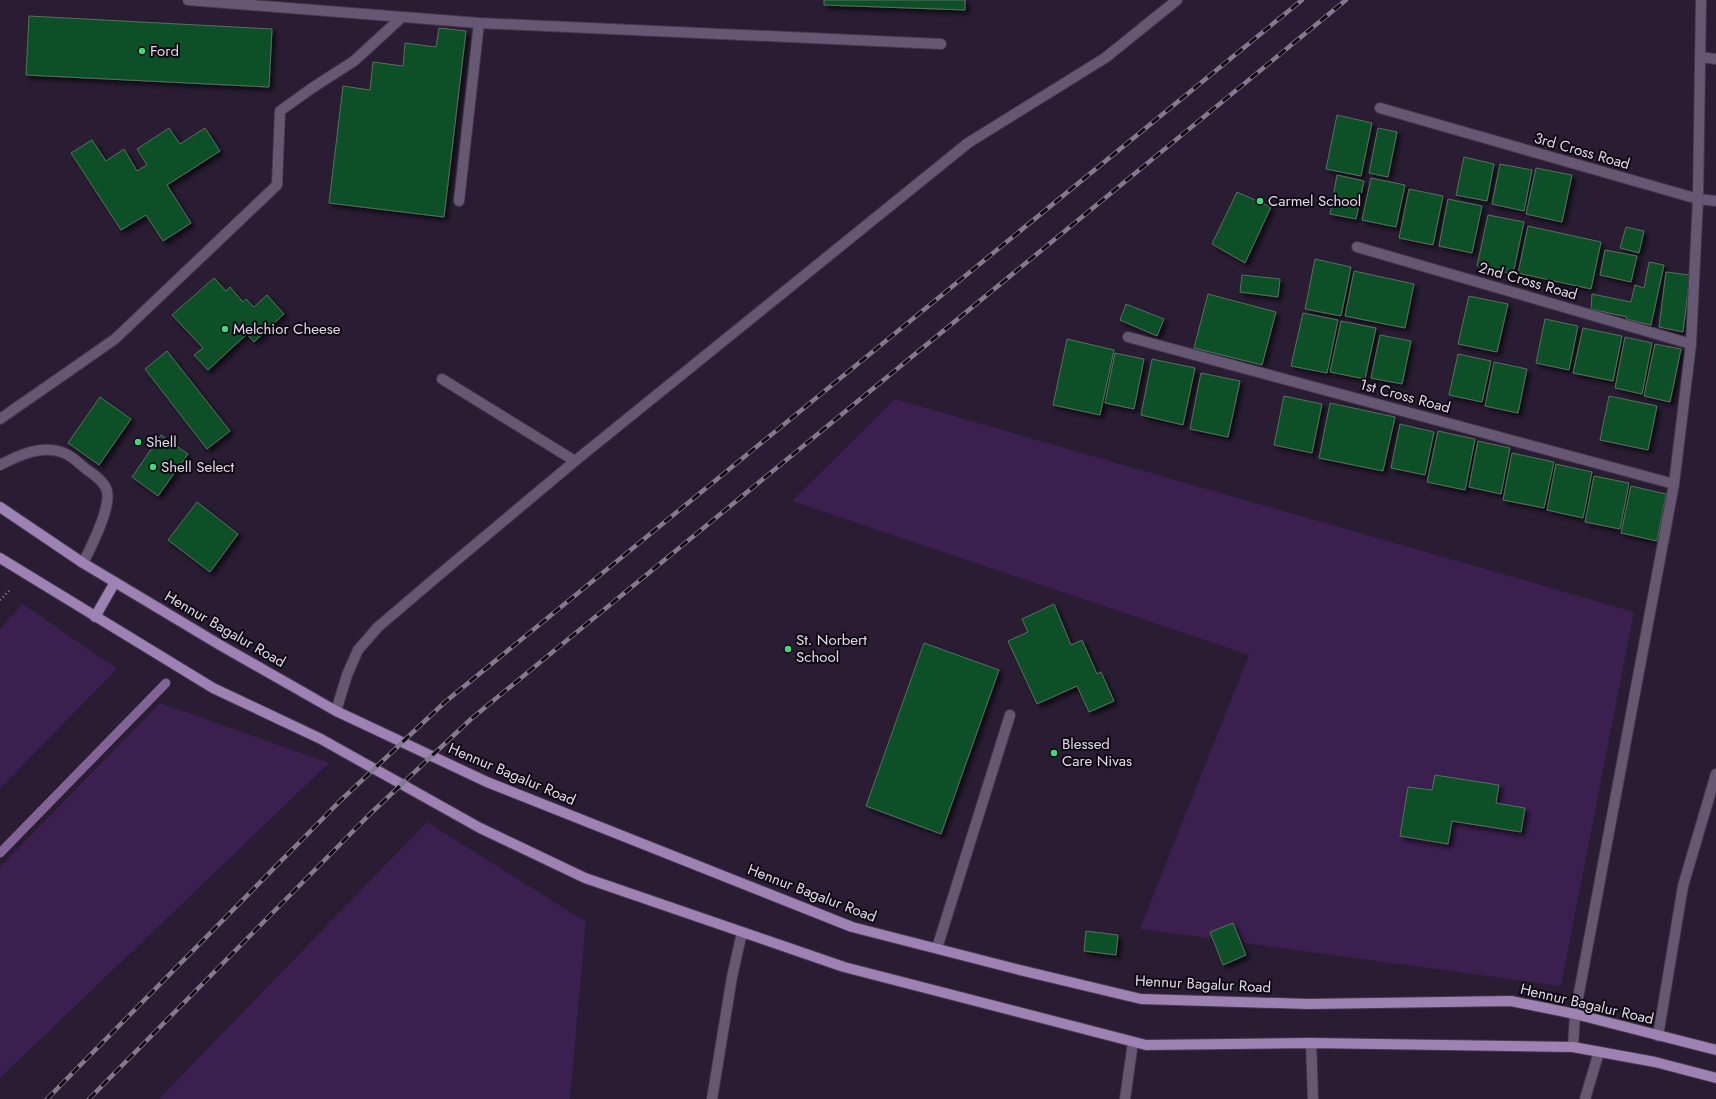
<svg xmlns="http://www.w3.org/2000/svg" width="1716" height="1099" viewBox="0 0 1716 1099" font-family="Jost,sans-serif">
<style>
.green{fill:#3b1f4f}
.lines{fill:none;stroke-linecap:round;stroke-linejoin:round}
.stream{stroke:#816396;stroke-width:9}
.building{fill:#0c5028;stroke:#56705c;filter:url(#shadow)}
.service-casing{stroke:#43384b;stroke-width:12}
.minor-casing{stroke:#43384b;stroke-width:12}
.primary-casing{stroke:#43384b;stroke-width:12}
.path{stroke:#887d90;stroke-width:2.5;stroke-dasharray:1 3;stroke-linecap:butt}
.service{stroke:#665872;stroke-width:10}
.minor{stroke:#665872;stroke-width:10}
.primary{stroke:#9d82b3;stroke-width:10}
.rail-casing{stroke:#847a8d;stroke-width:4.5}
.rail{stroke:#0f0913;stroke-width:3;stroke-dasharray:9;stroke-linecap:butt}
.poi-dot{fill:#42d77c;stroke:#0f0913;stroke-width:1.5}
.labels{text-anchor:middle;stroke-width:4;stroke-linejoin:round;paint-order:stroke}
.poi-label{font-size:15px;fill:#e0d8e7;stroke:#0f0913;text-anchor:start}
.street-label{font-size:15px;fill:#e0d8e7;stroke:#0f0913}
</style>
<defs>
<filter id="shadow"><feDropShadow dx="3.5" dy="3.5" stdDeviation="2" flood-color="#0009"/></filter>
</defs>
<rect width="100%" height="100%" fill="#291c33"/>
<g class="green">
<polygon points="895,399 1634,612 1561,986 1140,929 1249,655 792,501"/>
<polygon points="23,604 117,669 0,788 0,629"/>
<polygon points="160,703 329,763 0,1078 0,867"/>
<polygon points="427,822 586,922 570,1099 159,1099"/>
</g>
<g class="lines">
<polyline class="stream" points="0,853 166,683"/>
</g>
<g class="building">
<polygon points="824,0 965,0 965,10 824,5"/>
<polygon points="29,16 272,29 269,87 26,75"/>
<polygon points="439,28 466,31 444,217 329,203 343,86 370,90 373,62 403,66 405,43 436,47"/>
<polygon points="1337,115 1372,123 1361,176 1326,169"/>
<polygon points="169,128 180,144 205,128 220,151 167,185 191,223 163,241 146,215 121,230 71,153 92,140 106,161 124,149 137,171 147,165 137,149"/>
<polygon points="1378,128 1397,132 1388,177 1369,173"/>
<polygon points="1464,157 1494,164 1487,201 1456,195"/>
<polygon points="1500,164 1532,170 1524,211 1492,204"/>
<polygon points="1536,168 1572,175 1562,222 1526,214"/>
<polygon points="1337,175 1364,181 1356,219 1330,214"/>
<polygon points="1371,178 1405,185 1396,227 1362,220"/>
<polygon points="1409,189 1443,196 1433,245 1399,238"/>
<polygon points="1237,192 1271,207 1245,263 1212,244"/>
<polygon points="1448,199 1482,206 1472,253 1439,246"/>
<polygon points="1488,215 1524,222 1513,274 1477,266"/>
<polygon points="1528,226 1601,242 1591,289 1518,273"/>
<polygon points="1626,227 1644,231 1639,253 1620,248"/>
<polygon points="1605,250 1637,256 1631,282 1600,275"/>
<polygon points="1315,259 1351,267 1341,316 1305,309"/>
<polygon points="1649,262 1664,265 1651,325 1626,319 1627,317 1591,309 1592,294 1631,302 1635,285 1644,288"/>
<polygon points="1354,271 1414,284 1405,328 1345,316"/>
<polygon points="1666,272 1690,275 1683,332 1659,327"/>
<polygon points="1242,275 1280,279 1278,297 1240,292"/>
<polygon points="214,278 226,291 230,287 243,302 246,299 254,307 267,295 284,314 254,342 247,334 208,370 194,355 203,348 172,315"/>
<polygon points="1208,294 1276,312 1262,365 1194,348"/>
<polygon points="1469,296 1508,304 1497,352 1458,344"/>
<polygon points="1126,304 1164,319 1157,336 1120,320"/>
<polygon points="1303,313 1338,320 1327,373 1291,366"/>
<polygon points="1545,319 1578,326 1569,370 1536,363"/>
<polygon points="1341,321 1376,328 1365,379 1330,372"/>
<polygon points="1583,328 1622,336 1613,381 1573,373"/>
<polygon points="1380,335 1411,341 1402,384 1371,378"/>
<polygon points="1625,337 1652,343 1642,394 1615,388"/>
<polygon points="1067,339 1114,350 1100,415 1053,405"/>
<polygon points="1655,344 1681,349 1670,402 1644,396"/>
<polygon points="167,351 230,431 207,449 145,369"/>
<polygon points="1115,353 1144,359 1134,409 1105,403"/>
<polygon points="1458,354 1491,361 1482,402 1449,395"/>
<polygon points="1152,359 1195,368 1183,425 1141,415"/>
<polygon points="1494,362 1527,369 1518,413 1485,406"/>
<polygon points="1201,373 1240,381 1228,437 1190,429"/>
<polygon points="1284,396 1322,404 1312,453 1274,445"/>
<polygon points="1609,396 1657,406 1648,450 1600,440"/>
<polygon points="100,397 131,419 99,465 68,443"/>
<polygon points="1330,403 1395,417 1383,471 1319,458"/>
<polygon points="1400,424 1434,432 1425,475 1391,468"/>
<polygon points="1438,431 1475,439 1465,490 1427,482"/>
<polygon points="161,435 188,454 158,496 132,477"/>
<polygon points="1478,441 1510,448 1501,494 1469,487"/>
<polygon points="1512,453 1554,462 1544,508 1503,500"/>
<polygon points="1556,464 1592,472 1583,518 1547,510"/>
<polygon points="1594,476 1629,483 1620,529 1585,522"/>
<polygon points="1631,486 1666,494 1657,541 1621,533"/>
<polygon points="197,502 238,534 210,572 168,540"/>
<polygon points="1054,604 1071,645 1082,640 1097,674 1101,672 1114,701 1089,712 1077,686 1037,704 1008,641 1028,632 1022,619"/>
<polygon points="924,643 999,670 941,834 866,806"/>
<polygon points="1435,775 1499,785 1496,803 1525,808 1521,832 1452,821 1448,844 1400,836 1408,787 1432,790"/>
<polygon points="1233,923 1246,955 1223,965 1210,932"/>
<polygon points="1086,931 1118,935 1116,955 1084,951"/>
</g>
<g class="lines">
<defs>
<g id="service">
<polyline points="442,379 575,461"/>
<path d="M0,465c19,-10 43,-21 64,-12 8,3 16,11 22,16 7,5 19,13 21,22 4,18 -16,56 -24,72"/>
<polyline points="937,948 1010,715"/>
<polyline points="1658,1036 1683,886 1716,774"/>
<polyline points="712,1099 732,977 742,932"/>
<polyline points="1125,1099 1133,1042"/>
<polyline points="1585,1099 1599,1052"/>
</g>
<g id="minor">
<polyline points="188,0 479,23 941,44"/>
<polyline points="1700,57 1716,59"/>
<polyline points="1380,108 1698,199 1716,201"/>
<polyline points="459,201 479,23"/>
<polyline points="1357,247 1691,344"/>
<polyline points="1128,337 1674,484"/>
<polyline points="0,419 115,339 277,185 280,111 312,88 354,61 402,17"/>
<polyline points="336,711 347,675 358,650 378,627 439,575 575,461 968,143 1105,58 1177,0"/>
<polyline points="1311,1043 1313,1099"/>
<polyline points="1573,1047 1575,1014 1674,484 1691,344 1698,199 1701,0"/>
</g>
<g id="primary">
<polyline points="0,507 83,563 220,645 336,711 487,782 852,927 1016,969 1141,999 1308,1004 1511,1001 1575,1014 1716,1050"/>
<polyline points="0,558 213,688 321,739 480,828 585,878 844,967 1146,1045 1311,1043 1573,1047 1655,1062 1716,1078"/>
<polyline points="95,617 115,582"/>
</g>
</defs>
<use href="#service" class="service-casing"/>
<use href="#minor" class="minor-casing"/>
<use href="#primary" class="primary-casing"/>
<polyline class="path" points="0,600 11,589"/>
<use href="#service" class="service"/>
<use href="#minor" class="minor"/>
<use href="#primary" class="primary"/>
<defs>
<g id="rail">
<polyline points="47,1099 340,801 445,702 1302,0"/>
<polyline points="89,1099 370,814 471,719 1346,0"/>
</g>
</defs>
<use href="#rail" class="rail-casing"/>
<use href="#rail" class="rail"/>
</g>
<g class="poi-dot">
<circle cx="142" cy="51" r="4"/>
<circle cx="1260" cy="201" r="4"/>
<circle cx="225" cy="329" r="4"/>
<circle cx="138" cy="442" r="4"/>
<circle cx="153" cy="467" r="4"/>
<circle cx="788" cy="649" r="4"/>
<circle cx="1054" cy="753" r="4"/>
</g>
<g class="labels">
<g class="poi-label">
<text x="150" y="56">Ford</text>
<text x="1268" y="206">Carmel School</text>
<text x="233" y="334">Melchior Cheese</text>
<text x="146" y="447">Shell</text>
<text x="161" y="472">Shell Select</text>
<text x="796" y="645">St. Norbert<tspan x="796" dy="17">School</tspan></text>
<text x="1062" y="749">Blessed<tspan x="1062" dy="17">Care Nivas</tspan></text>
</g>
<g class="street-label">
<text transform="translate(1582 151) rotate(16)" y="5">3rd Cross Road</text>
<text transform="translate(1528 281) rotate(16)" y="5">2nd Cross Road</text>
<text transform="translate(1405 396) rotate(15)" y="5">1st Cross Road</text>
<text transform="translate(225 629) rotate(30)" y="5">Hennur Bagalur Road</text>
<text transform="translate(512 774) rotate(23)" y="5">Hennur Bagalur Road</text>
<text transform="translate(812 893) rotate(21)" y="5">Hennur Bagalur Road</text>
<text transform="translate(1203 984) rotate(3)" y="5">Hennur Bagalur Road</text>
<text transform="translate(1587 1004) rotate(13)" y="5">Hennur Bagalur Road</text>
</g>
</g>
</svg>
